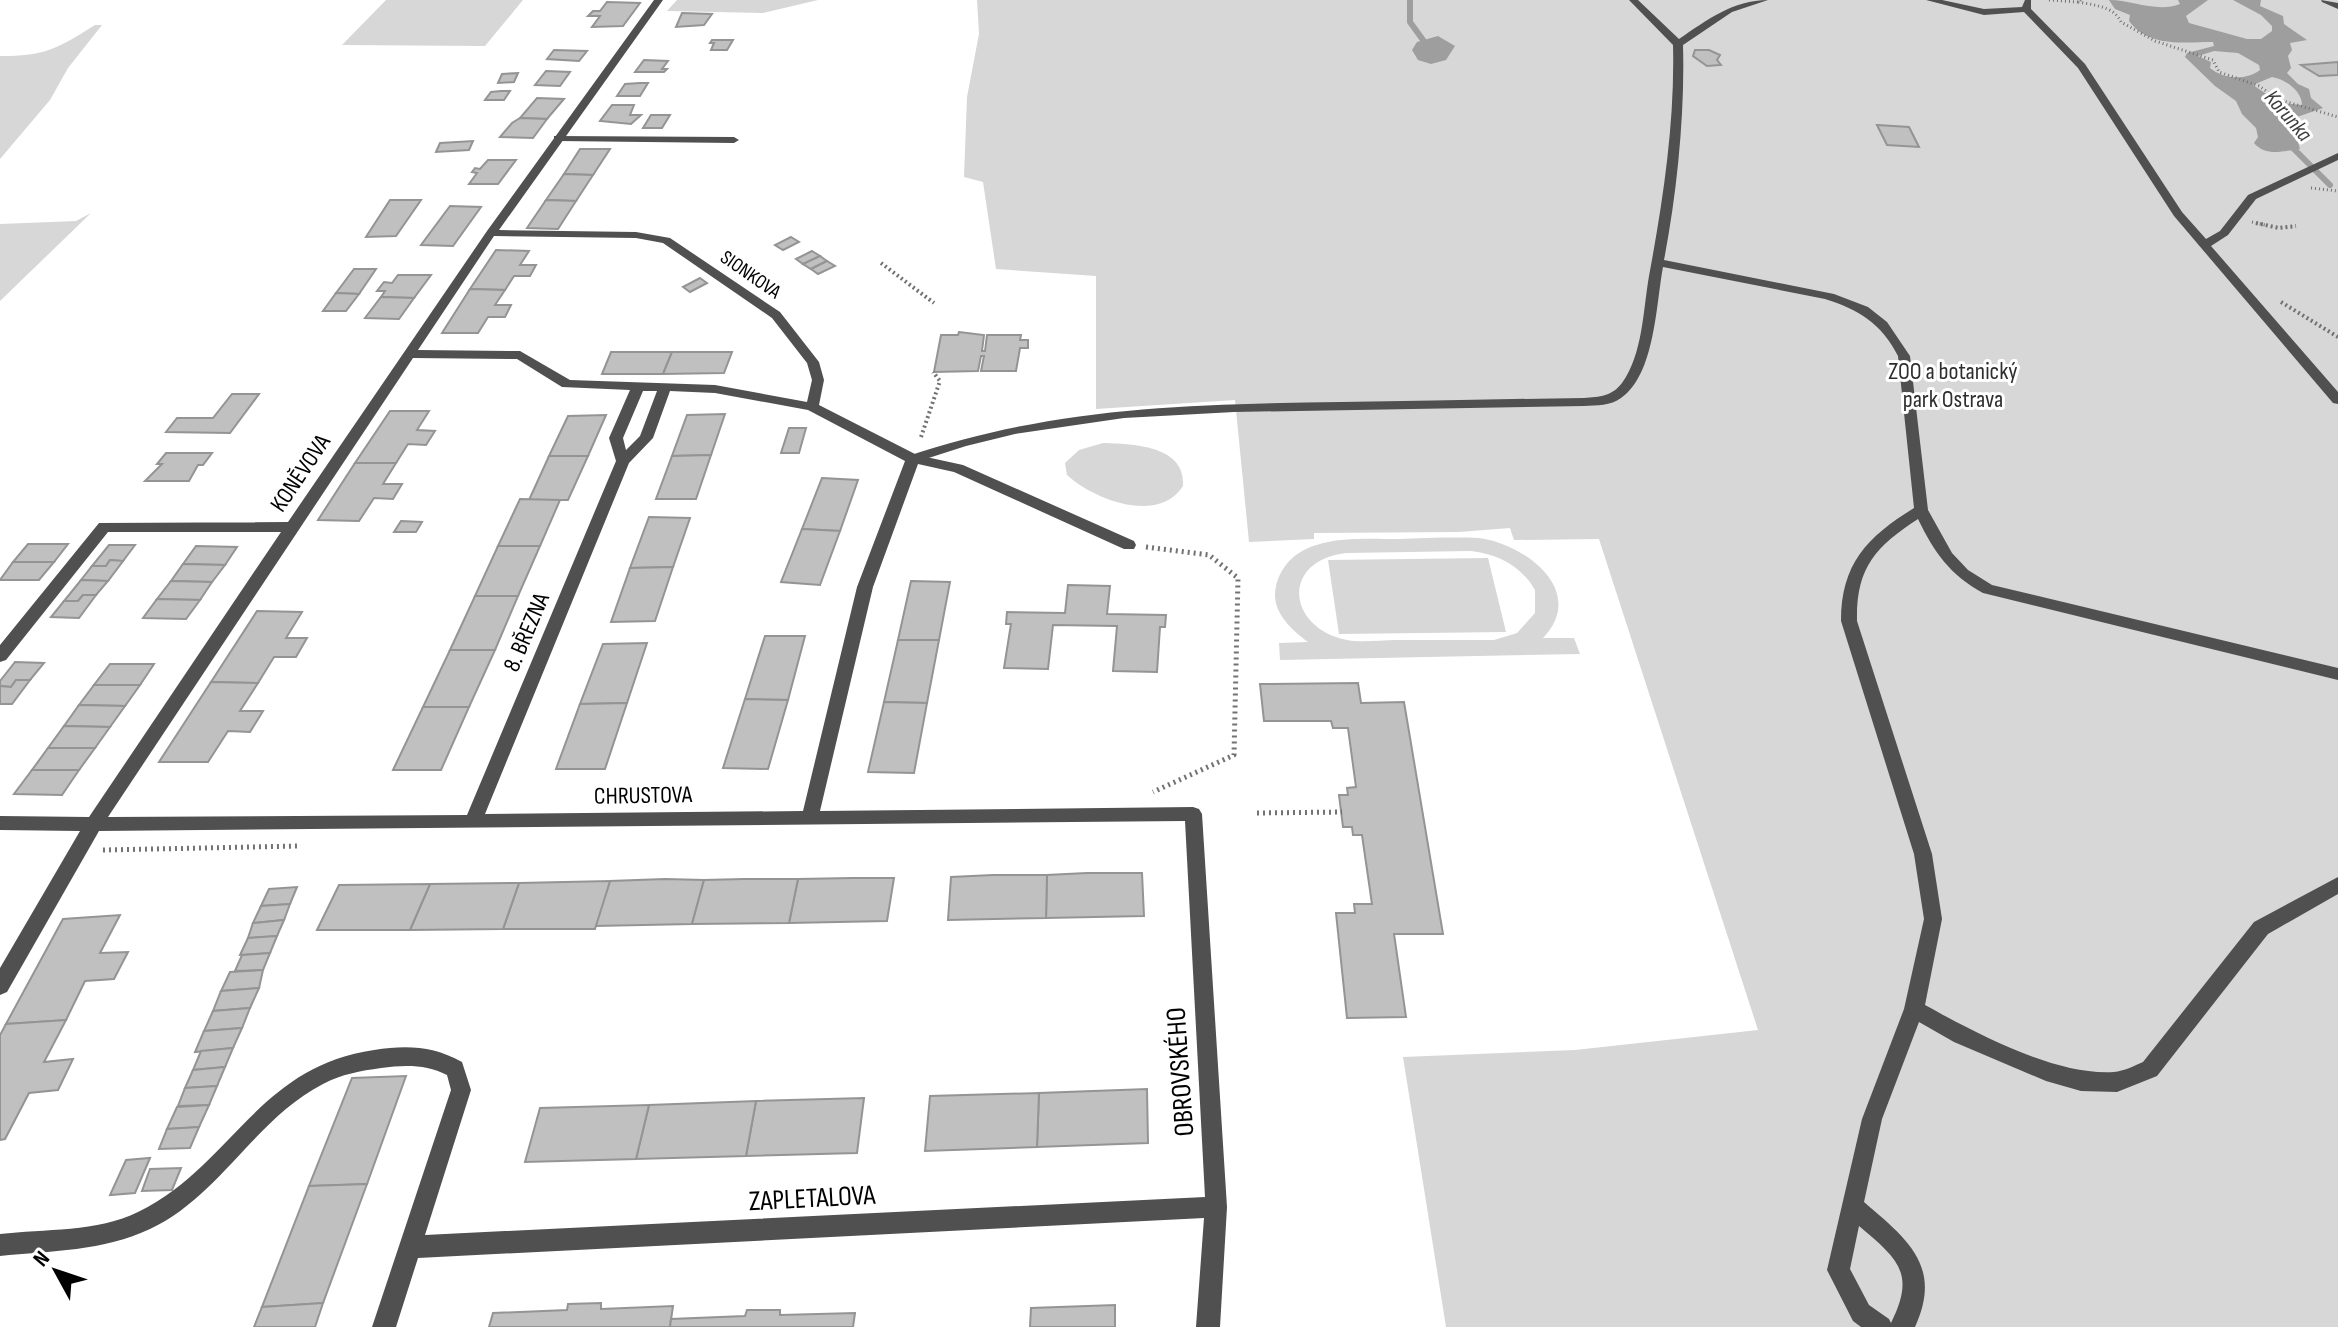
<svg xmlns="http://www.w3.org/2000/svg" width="2338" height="1327" viewBox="0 0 2338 1327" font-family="'Sofia Sans Condensed',sans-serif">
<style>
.green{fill:#d7d7d7;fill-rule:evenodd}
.water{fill:#9e9e9e;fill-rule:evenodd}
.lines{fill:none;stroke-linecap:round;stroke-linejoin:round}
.stream{stroke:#9e9e9e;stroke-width:6}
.building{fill:#c0c0c0;stroke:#949494;stroke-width:2}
.path-far2{stroke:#727272;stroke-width:3;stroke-dasharray:1 3;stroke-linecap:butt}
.path-far1{stroke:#727272;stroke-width:4;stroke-dasharray:2 3;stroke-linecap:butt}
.path{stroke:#727272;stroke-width:5;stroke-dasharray:2 4;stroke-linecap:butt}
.service{fill:#505050;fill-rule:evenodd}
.minor{fill:#505050;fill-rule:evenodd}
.labels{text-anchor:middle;stroke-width:6;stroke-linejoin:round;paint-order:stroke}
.far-street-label{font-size:20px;fill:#000;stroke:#fff}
.far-water-label{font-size:22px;font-style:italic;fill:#3f3f3f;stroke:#fff}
.park-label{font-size:24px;fill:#2e2e2e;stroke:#fff}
.street-label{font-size:24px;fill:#000;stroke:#fff}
.near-street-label{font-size:28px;fill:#000;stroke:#fff}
</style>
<rect width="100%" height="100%" fill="#fff"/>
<g class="green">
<polygon points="386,0 523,0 485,46 342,45"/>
<polygon points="677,0 818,0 763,13 667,11"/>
<polygon points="977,0 2338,0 2338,1327 1446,1327 1403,1057 1575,1050 1758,1030 1599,539 1514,540 1510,528 1459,532 1314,533 1314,539 1249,542 1235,400 1096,409 1096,276 996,269 983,182 964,177 967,97 979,34"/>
<path d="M95,25h7l-34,43 -18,32 -50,59v-103c45,0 57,-7 95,-31z"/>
<polygon points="91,213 0,301 0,224 76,221"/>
<path d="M1103,443c29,1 83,2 80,43 -25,39 -90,13 -116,-11l-2,-12 14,-13z"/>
<path d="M1479,538c46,6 109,53 64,100h31l6,16 -300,6 -1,-17 29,-1c-17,-13 -38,-31 -32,-56 14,-54 80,-47 122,-47 27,-1 54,-2 81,-1zM1471,551c27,3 50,15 64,39v23l-18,20 -23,7c-33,0 -66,0 -98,0 -16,0 -34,3 -49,0 -60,-12 -67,-79 -1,-87z"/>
<polygon points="1488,558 1506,632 1339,634 1328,560"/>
</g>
<g class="water">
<path d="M2109,0c23,0 48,13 71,4l-2,-4h30l-22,16 3,7 58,16h14l11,-8v-5l-11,-11 -28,-15h28l-1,6 23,10 1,8 23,16 -17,3 2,7 -4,6 3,12 -4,5 11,11 11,5 2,9 12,10 -26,9 -3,11 6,21c-17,2 -34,8 -46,-6l4,-6 -2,-9 -14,-14 -6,-13 -21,-15 -30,-29 2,-4 27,-7 -1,-4c-29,0 -64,6 -84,-21l1,-6 -15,-6zM2214,51l24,2 21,12 1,5c-14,11 -37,9 -50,-2l1,-6 -13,-6zM2272,77c13,2 30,14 30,28l-22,-2 -27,-18z"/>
<polygon points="1438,36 1455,46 1446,60 1431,64 1418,60 1412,50 1417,42"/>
</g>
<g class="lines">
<g class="stream">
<polyline points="1410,0 1410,22 1423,40"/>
<polyline points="2287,142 2330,185"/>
</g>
</g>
<g class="building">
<polygon points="607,2 640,3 623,26 592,27 600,16 588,16 593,11 600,11"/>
<polygon points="682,13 712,14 704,25 676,27"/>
<polygon points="712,40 733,40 727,50 711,50 714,43 710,43"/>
<polygon points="554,50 587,51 579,61 547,59"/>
<polygon points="1695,50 1709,50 1720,55 1717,60 1721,65 1707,66 1693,56"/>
<polygon points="644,60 668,61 662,69 667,69 664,72 635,72"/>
<polygon points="2338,62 2338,75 2319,76 2301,65"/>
<polygon points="546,71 570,72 560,86 535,85"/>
<polygon points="518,73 514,82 498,83 502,74"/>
<polygon points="640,83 648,83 640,96 617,96 625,84"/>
<polygon points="501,91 510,91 504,100 485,100 491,92"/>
<polygon points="537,98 564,99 547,119 520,118"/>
<polygon points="612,105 634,105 630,115 641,115 631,124 600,121"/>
<polygon points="651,115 670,115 662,128 643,128"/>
<polygon points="520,118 547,119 533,138 500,137 512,123"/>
<polygon points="1877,125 1909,127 1919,147 1887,145"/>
<polygon points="473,141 469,150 436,152 440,143"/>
<polygon points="580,149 610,149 593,175 564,174"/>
<polygon points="488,160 516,160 498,184 469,184 477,173 472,172 475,168 480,169"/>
<polygon points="564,174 593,175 576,201 546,200"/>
<polygon points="390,200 421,200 396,236 366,237"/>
<polygon points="546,200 576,201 558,229 527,228"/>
<polygon points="450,206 481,207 453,246 421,245"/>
<polygon points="791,237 799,242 783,250 775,245"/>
<polygon points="496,250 529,251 520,265 536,265 530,276 514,276 505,290 470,289"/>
<polygon points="812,251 820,256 803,264 796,259"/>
<polygon points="820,256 827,261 811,269 803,264"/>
<polygon points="827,261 835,266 818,274 811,269"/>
<polygon points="354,269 376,269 359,294 336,293"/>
<polygon points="398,275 431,275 414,298 381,297 385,291 377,291 384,282 392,283"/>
<polygon points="700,278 707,283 690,292 683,287"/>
<polygon points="470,289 505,290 495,305 511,305 505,317 488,317 478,333 442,333"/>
<polygon points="336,293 359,294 346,311 323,311"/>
<polygon points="381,297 414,298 399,319 365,318"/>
<polygon points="959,332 984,335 982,351 985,351 987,335 1021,335 1020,340 1028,340 1028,348 1020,348 1016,371 981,371 984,356 981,356 978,371 934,372 941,335 958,335"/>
<polygon points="611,352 672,352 663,374 602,374"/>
<polygon points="672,352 732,352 724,373 663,374"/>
<polygon points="232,394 259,394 230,433 166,432 177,418 213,418"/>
<polygon points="390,411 429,411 417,430 435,431 426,445 408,444 396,463 355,463"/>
<polygon points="725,414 711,455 672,456 687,415"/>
<polygon points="606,415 588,456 549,456 568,416"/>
<polygon points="789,428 806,428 799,453 781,453"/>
<polygon points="166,453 212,453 203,465 198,465 189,481 145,481 162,464 157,464"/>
<polygon points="711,455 696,499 656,499 672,456"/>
<polygon points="549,456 588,456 568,500 529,500"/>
<polygon points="355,463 396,463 383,484 402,484 393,499 374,498 359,521 318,520"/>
<polygon points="822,478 858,480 840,531 802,529"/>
<polygon points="520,499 560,500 540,546 498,546"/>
<polygon points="649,517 690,518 673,567 630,568"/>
<polygon points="401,521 422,522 416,532 394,532"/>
<polygon points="802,529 840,531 820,585 781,582"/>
<polygon points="28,544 68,544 54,562 13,562"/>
<polygon points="109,545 135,545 123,561 110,560 106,566 92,566"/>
<polygon points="196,546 237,547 225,565 183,564"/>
<polygon points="498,546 540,546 518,596 475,596"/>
<polygon points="110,560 123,561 108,581 81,580 92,566 106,566"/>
<polygon points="13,562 54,562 39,580 0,580"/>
<polygon points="183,564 225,565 212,582 171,581"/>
<polygon points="673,567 655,621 611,622 630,568"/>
<polygon points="81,580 108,581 96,595 83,595 78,601 64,601"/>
<polygon points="171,581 212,582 200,600 157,599"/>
<polygon points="911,581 950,582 939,640 898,640"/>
<polygon points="1068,585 1110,586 1107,614 1166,615 1165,627 1160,627 1157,672 1113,671 1117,626 1053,625 1048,669 1004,668 1011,624 1006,624 1007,612 1065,613"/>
<polygon points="83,595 96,595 79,618 51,617 64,601 78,601"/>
<polygon points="475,596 518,596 495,650 450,650"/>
<polygon points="157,599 200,600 186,619 143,618"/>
<polygon points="257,611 302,612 286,638 307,638 296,657 274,657 258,683 211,682"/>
<polygon points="765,636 805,636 788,700 745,699"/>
<polygon points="898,640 939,640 927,703 884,702"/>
<polygon points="647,643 627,703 580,704 603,644"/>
<polygon points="450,650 495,650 469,707 423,707"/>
<polygon points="15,662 44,663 30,680 16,680 11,687 0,686 0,681"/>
<polygon points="110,664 154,664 140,685 94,685"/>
<polygon points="16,680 30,680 12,704 0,704 0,686 11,687"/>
<polygon points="211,682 258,683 240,711 263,711 250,732 228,731 208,762 159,762"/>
<polygon points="1358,683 1361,703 1404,702 1443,934 1394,934 1406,1017 1347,1018 1336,913 1355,913 1354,904 1372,904 1362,835 1353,835 1352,827 1343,827 1339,795 1348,795 1347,788 1356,787 1348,728 1333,728 1331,721 1264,721 1260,684"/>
<polygon points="94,685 140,685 125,706 79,705"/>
<polygon points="745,699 788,700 768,769 723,768"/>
<polygon points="884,702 927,703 914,773 868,772"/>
<polygon points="627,703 605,769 556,769 580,704"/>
<polygon points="79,705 125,706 110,727 64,726"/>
<polygon points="423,707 469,707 441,770 393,770"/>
<polygon points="64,726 110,727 95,748 48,748"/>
<polygon points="48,748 95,748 79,770 32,770"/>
<polygon points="32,770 79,770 62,795 14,794"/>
<polygon points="1087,873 1142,873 1144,916 1046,918 1047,875"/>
<polygon points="993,875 1047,875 1046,918 948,920 951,877"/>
<polygon points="853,878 894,878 887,921 789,923 798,879"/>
<polygon points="665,879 704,880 692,924 595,926 610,881"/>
<polygon points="744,879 798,879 789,923 692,924 704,880"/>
<polygon points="610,881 595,929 503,929 519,883"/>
<polygon points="519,883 503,929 410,930 430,884"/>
<polygon points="430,884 410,930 317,930 339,885"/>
<polygon points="297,887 290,904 261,906 269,889"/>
<polygon points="290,904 284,920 253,923 261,906"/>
<polygon points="120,915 100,953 128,952 114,979 85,981 66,1020 6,1024 63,919"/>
<polygon points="284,920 277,936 248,938 253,923"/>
<polygon points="277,936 270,953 240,955 248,938"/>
<polygon points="270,953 263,970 235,971 242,955"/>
<polygon points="263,970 259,988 221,991 230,972"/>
<polygon points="259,988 250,1008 213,1011 221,991"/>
<polygon points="250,1008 242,1028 204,1031 213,1011"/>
<polygon points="66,1020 44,1062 73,1059 58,1090 29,1093 5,1139 0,1140 0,1035 6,1024"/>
<polygon points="242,1028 233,1048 195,1052 204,1031"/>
<polygon points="233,1048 225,1067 193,1070 201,1051"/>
<polygon points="225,1067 217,1086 185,1088 193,1070"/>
<polygon points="406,1076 367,1184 309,1186 352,1078"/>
<polygon points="217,1086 209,1105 178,1106 185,1088"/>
<polygon points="1147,1089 1148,1143 1037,1147 1039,1093"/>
<polygon points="1039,1093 1037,1147 925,1151 930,1096"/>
<polygon points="864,1098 857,1153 746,1156 756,1101"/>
<polygon points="756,1101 746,1156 636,1159 649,1105"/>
<polygon points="209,1105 199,1127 167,1129 177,1107"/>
<polygon points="649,1105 636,1159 525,1162 540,1108"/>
<polygon points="199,1127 190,1148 159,1149 167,1129"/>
<polygon points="150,1158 135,1193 110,1195 126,1160"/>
<polygon points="181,1168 172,1190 142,1191 150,1169"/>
<polygon points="367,1184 323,1303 262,1307 309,1186"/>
<polygon points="323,1303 315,1327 254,1327 262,1307"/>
<polygon points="601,1303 601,1309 673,1306 670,1327 489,1327 493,1313 567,1310 568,1304"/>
<polygon points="1115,1305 1115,1327 1030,1327 1031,1308"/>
<polygon points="747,1310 780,1310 780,1315 855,1313 853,1327 670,1327 671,1319 745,1316"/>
</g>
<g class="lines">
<g class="path-far2">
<polyline points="2049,0 2078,2"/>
<path d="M2081,0l-3,2c15,3 36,4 43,20l34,19 58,19 6,12 40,14 21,14 58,17"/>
<polyline points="2311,188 2338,191"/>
<polyline points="2252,222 2265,225"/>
</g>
<g class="path-far1">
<polyline points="2256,223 2279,228 2296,226"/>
<polyline points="881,263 934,303"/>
<polyline points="2281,302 2338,337"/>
<polyline points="921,437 940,381 933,372"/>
</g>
<g class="path">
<polyline points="1146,547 1209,555 1238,578 1234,755 1153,792"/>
<polyline points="1257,813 1342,812"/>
<polyline points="103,850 301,846"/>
</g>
<g class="service">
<path d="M1629,0h9l41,39c28,-19 54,-39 89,-39l-36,12 -49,33c2,68 -6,148 -19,215l170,34 34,13 19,15 23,34 18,154 24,43 16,17 24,15 346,83v12l-355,-87c-33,-18 -49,-41 -65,-74 -43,28 -62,49 -61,102l75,233 10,65 -17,86c51,28 130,71 189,67 10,-1 20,-6 29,-10l111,-140 84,-45v17l-70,40 -111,142 -40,16 -36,-1 -35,-10 -92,-39 -35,-20 -37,97 -18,83c43,37 79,64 51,125h-54l-8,-6 -26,-51 35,-151 42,-110 20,-90 -10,-65 -73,-233c0,-57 26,-84 73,-113l-16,-152c-16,-32 -40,-47 -73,-57l-162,-32c-7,37 -8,108 -42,131 -10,8 -25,7 -37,8l-350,6 -110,6 -109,16 -49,12 -53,17 -7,-4 2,-3c146,-49 280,-52 433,-54 81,-1 162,-3 243,-4 16,-1 28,-2 38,-15 21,-29 21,-73 27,-107 14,-75 26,-154 24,-231zM1859,1226c39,33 57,47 32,97l-2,-4 -20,-14 -19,-36z"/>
<polygon points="1926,0 1942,0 1984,9 2022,7 2025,0 2031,0 2031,9 2085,64 2182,212 2206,239 2220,231 2248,195 2338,153 2338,160 2256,199 2228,235 2211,246 2338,392 2338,404 2333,403 2174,216 2078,68 2024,12 1984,15"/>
<polygon points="2321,0 2338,3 2338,9 2322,2"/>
<polygon points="554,136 734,137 739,140 734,143 558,141 554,140"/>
</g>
<path class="minor" d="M654,0h9l-164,230 137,2 34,6 110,74 39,50 5,18 -5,25 98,50 46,10 171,76 2,4 -2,4h-10l-170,-77 -36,-8 -45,123 -53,224 373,-4 6,2 3,5 25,393 -7,120h-24l8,-109 -786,40 -22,69h-24l79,-237 -4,-15c-21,-11 -43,-10 -66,-7 -21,3 -39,6 -58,16 -68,35 -103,112 -173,145 -46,22 -100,22 -150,27v-22c44,-5 98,-2 138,-22 94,-46 119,-145 236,-162 33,-5 59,-4 88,12l9,28 -46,145 780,-38 -20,-376 -1086,10 -92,161 -7,3v-27l80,-137 -80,-1v-14l89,1 192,-285h-173l-102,128 -6,2v-17l99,-122 189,-1 199,-291zM494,236l142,2 27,5 109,75 35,45 5,17 -5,22 -92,-17 -145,-5 -50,-29 -102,-1zM413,358l104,1 45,28 68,3 -21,48 7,23 -149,354 -359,2zM643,391h14l-17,45 -14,14 -3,-12zM670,391l45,2 93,17 97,51 -48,126 -54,224 -318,3 144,-351 24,-25z"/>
</g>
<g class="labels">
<g class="far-street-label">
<text transform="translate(751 274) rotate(35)" y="7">SIONKOVA</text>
</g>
<g class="far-water-label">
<text transform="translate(2289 115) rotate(49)" y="8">Korunka</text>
</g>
<g class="park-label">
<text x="1953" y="379">ZOO a botanický<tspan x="1953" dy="28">park Ostrava</tspan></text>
</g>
<g class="street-label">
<text transform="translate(300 473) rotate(-56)" y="8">KONĚVOVA</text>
<text transform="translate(526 632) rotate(-67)" y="8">8. BŘEZNA</text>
<text transform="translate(643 795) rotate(-1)" y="8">CHRUSTOVA</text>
</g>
<g class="near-street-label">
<text transform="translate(1179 1072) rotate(-94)" y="10">OBROVSKÉHO</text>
<text transform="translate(812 1197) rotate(-3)" y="10">ZAPLETALOVA</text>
</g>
</g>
<g transform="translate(56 1271) rotate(310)" stroke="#ffffff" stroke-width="6" paint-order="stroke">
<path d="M0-6L14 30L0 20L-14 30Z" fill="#000000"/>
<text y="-12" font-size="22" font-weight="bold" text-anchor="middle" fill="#000000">N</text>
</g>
</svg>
